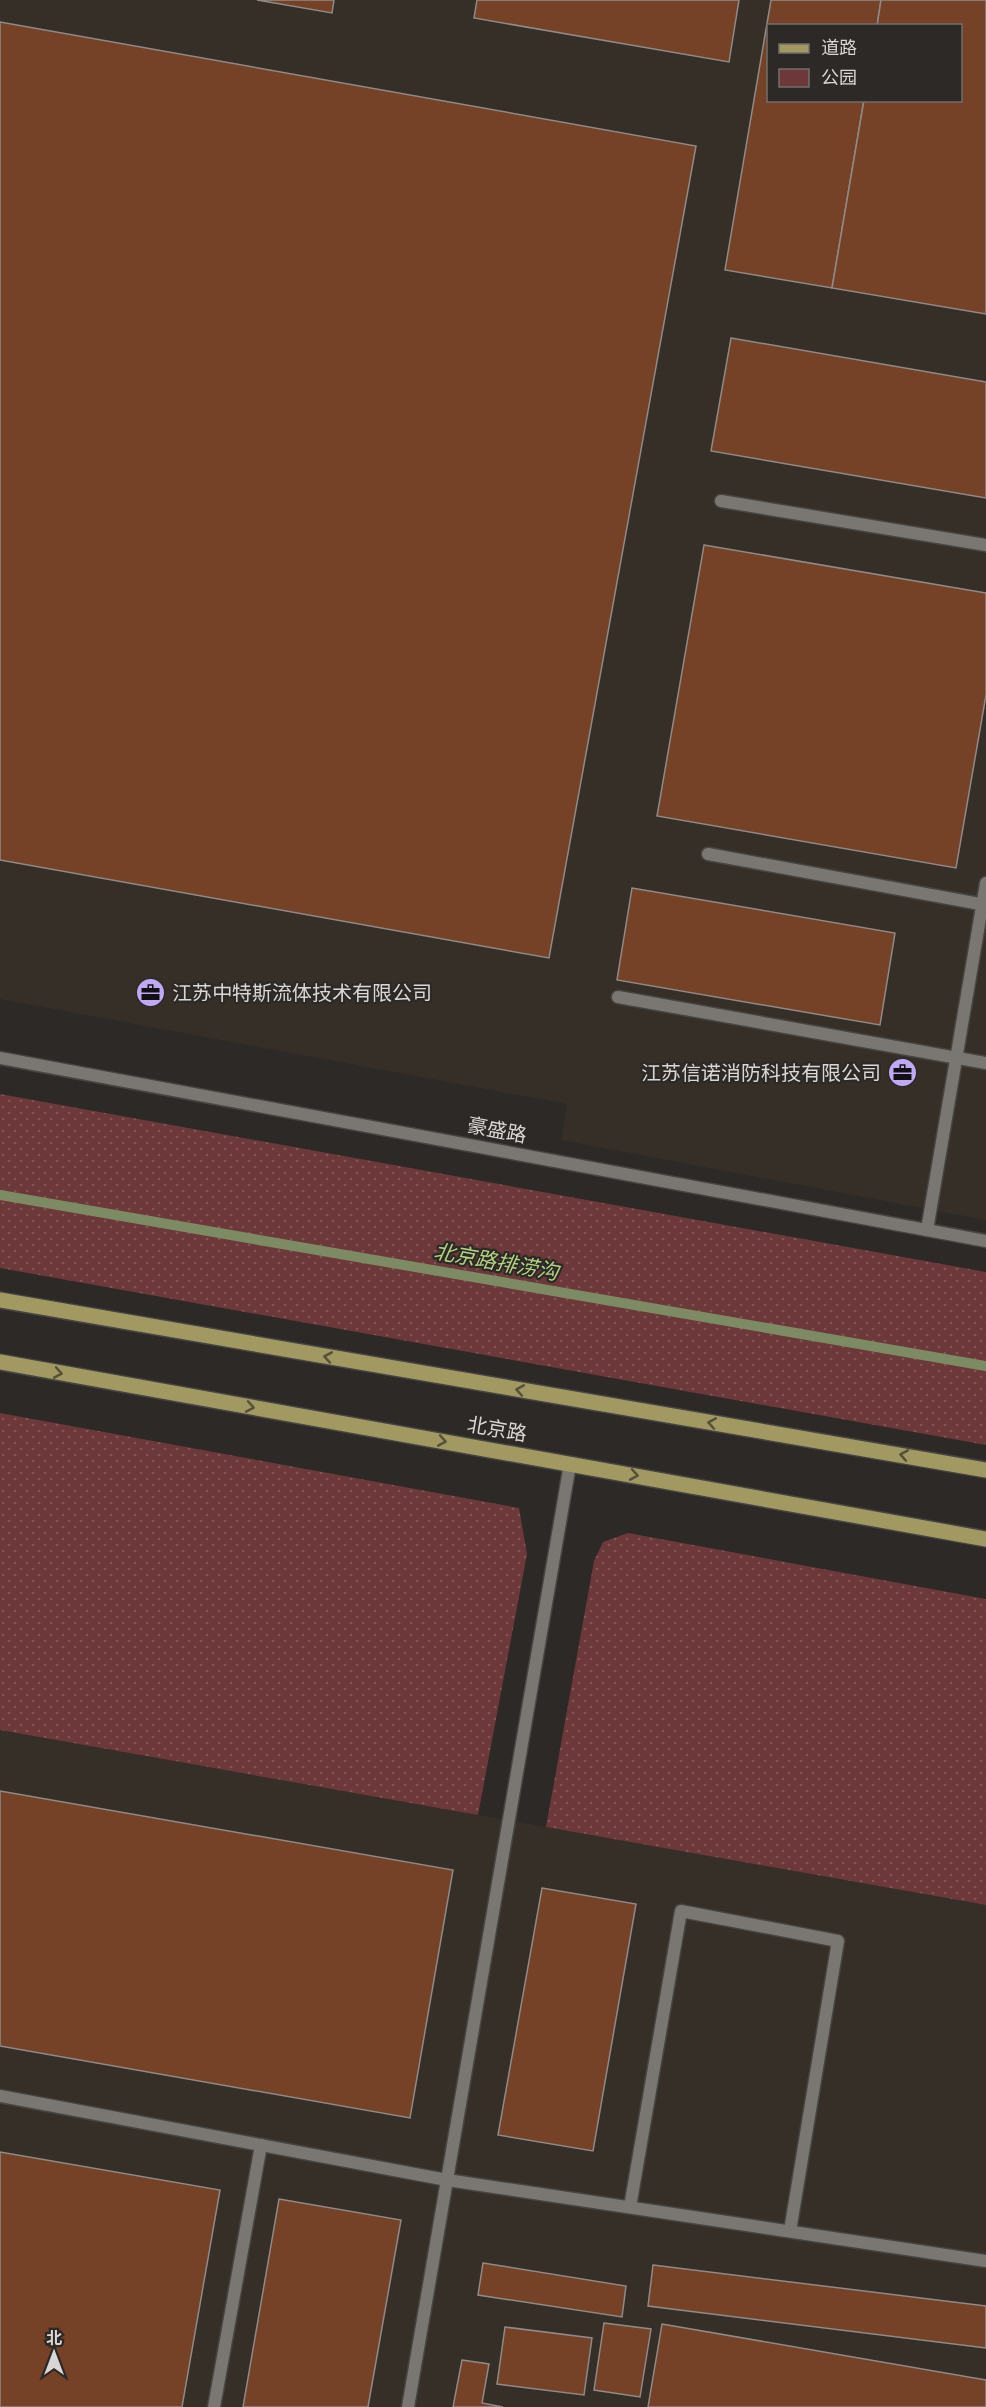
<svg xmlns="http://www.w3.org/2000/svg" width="986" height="2407" viewBox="0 0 986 2407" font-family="Lora,'Noto Sans SC',serif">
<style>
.built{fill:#362f27;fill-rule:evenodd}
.green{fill:url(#green-dots)}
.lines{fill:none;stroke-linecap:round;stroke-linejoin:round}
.stream{stroke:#7d8b64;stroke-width:10}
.building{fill:#754127;stroke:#8f8a88;stroke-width:1.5}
.service-casing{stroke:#474542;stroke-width:15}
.primary-casing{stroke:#474542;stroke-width:18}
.service{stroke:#7a7772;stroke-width:12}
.primary{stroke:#a29861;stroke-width:15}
.oneway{stroke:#55503b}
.labels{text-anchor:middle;stroke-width:4.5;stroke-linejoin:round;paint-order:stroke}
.poi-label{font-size:20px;fill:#d9d7d5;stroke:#2c2926;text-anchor:start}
.street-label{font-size:20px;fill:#d9d7d5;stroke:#2c2926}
.water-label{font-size:21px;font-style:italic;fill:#b3d382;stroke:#2c2926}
</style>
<defs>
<pattern id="green-dots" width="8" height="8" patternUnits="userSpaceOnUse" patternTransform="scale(1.5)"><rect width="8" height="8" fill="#6d383a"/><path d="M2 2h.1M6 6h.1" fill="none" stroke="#815456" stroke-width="1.8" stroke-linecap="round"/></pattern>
</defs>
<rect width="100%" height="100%" fill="#2c2926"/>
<g class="built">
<path d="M0,0h986v1220l-425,-80 6,-36 -567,-105zM768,26h192v74h-192z"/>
<polygon points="0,1730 986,1905 986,2407 0,2407"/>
</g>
<g class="green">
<polygon points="0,1094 986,1272 986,1445 0,1268"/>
<polygon points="0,1413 519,1508 527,1554 478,1815 0,1730"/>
<polygon points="628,1533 986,1599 986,1905 546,1827 594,1561 603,1542"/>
</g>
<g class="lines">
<polyline class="stream" points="0,1195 986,1366"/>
</g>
<g class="building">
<polygon points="257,0 334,0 332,13"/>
<polygon points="477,0 739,0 729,62 474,18"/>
<polygon points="771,0 881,0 877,26 768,26 768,100 864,100 832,288 725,270"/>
<polygon points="881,0 986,0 986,314 832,288 864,100 960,100 960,26 877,26"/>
<polygon points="0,22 696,146 549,958 0,860"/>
<polygon points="731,338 986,382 986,498 711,451"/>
<polygon points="704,545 986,593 986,695 956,868 657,816"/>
<polygon points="632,888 895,933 880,1025 617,980"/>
<polygon points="0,1791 453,1870 410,2118 0,2046"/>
<polygon points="542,1888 636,1904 593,2151 498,2135"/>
<polygon points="0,2152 220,2190 182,2407 0,2407"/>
<polygon points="279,2199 401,2220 368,2407 243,2407"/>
<polygon points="483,2263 626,2286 622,2317 478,2295"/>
<polygon points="653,2265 986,2306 986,2348 648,2306"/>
<polygon points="604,2323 651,2329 640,2397 594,2390"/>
<polygon points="662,2324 986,2380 986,2407 648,2407"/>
<polygon points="505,2327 592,2338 584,2395 497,2384"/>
<polygon points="462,2360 489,2364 482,2403 503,2407 453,2407"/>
</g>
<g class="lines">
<defs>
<g id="service">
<polyline points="721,501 986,545"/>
<polyline points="708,854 986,905"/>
<polyline points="618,997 986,1063"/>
<polyline points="0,1058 986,1241"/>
<polyline points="927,1230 986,883"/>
<polyline points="0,2096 447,2180 986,2261"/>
<polyline points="630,2207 681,1911 838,1941 790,2231"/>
<polyline points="214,2407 261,2145"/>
<polyline points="408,2407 570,1464"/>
</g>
<g id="primary">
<polyline points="0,1300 986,1470"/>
<polyline points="0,1362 986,1539"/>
</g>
</defs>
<use href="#service" class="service-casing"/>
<use href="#primary" class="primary-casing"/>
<use href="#service" class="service"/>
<use href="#primary" class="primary"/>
</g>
<defs><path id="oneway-chevron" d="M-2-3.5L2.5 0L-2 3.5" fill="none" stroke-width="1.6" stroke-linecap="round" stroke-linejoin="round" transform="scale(1.5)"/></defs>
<g class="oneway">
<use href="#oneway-chevron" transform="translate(328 1357) rotate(-170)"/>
<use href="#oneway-chevron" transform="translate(58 1373) rotate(10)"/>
<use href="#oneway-chevron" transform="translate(520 1390) rotate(-170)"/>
<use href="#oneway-chevron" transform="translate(250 1407) rotate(10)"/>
<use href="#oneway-chevron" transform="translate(712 1423) rotate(-170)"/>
<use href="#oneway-chevron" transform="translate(442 1441) rotate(10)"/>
<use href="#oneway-chevron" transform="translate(904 1455) rotate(-170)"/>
<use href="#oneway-chevron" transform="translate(634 1475) rotate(10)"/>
</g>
<defs>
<symbol id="office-disc" viewBox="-11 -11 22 22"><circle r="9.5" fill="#bfa9f4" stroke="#2c2926"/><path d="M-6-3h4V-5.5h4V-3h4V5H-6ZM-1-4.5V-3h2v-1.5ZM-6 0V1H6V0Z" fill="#111"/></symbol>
</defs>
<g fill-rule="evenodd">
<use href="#office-disc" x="134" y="976" width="33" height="33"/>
<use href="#office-disc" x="886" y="1056" width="33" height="33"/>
</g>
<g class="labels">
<g class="poi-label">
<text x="172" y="1000">江苏中特斯流体技术有限公司</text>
<text x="881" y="1080" text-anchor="end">江苏信诺消防科技有限公司</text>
</g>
<g class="street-label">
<text transform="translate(497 1130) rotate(11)" y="7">豪盛路</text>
<text transform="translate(497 1429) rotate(10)" y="7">北京路</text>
</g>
<g class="water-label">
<text transform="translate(496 1262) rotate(10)" y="7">北京路排涝沟</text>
</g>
</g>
<rect x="767" y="24" width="195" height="78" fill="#2c2926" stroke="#716f6c" stroke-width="1.5"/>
<rect x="779" y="44" width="30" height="9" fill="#a29861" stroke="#716f6c" stroke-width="1.5"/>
<text x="821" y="54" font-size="18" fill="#d9d7d5">道路</text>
<rect x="779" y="69" width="30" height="18" fill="#6d383a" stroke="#716f6c" stroke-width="1.5"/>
<text x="821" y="84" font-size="18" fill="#d9d7d5">公园</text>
<g transform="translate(54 2353)" stroke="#2c2926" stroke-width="4.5" paint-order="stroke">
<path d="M0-4.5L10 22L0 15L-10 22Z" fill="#d9d7d5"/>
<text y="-9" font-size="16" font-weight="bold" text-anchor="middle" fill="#d9d7d5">北</text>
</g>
</svg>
